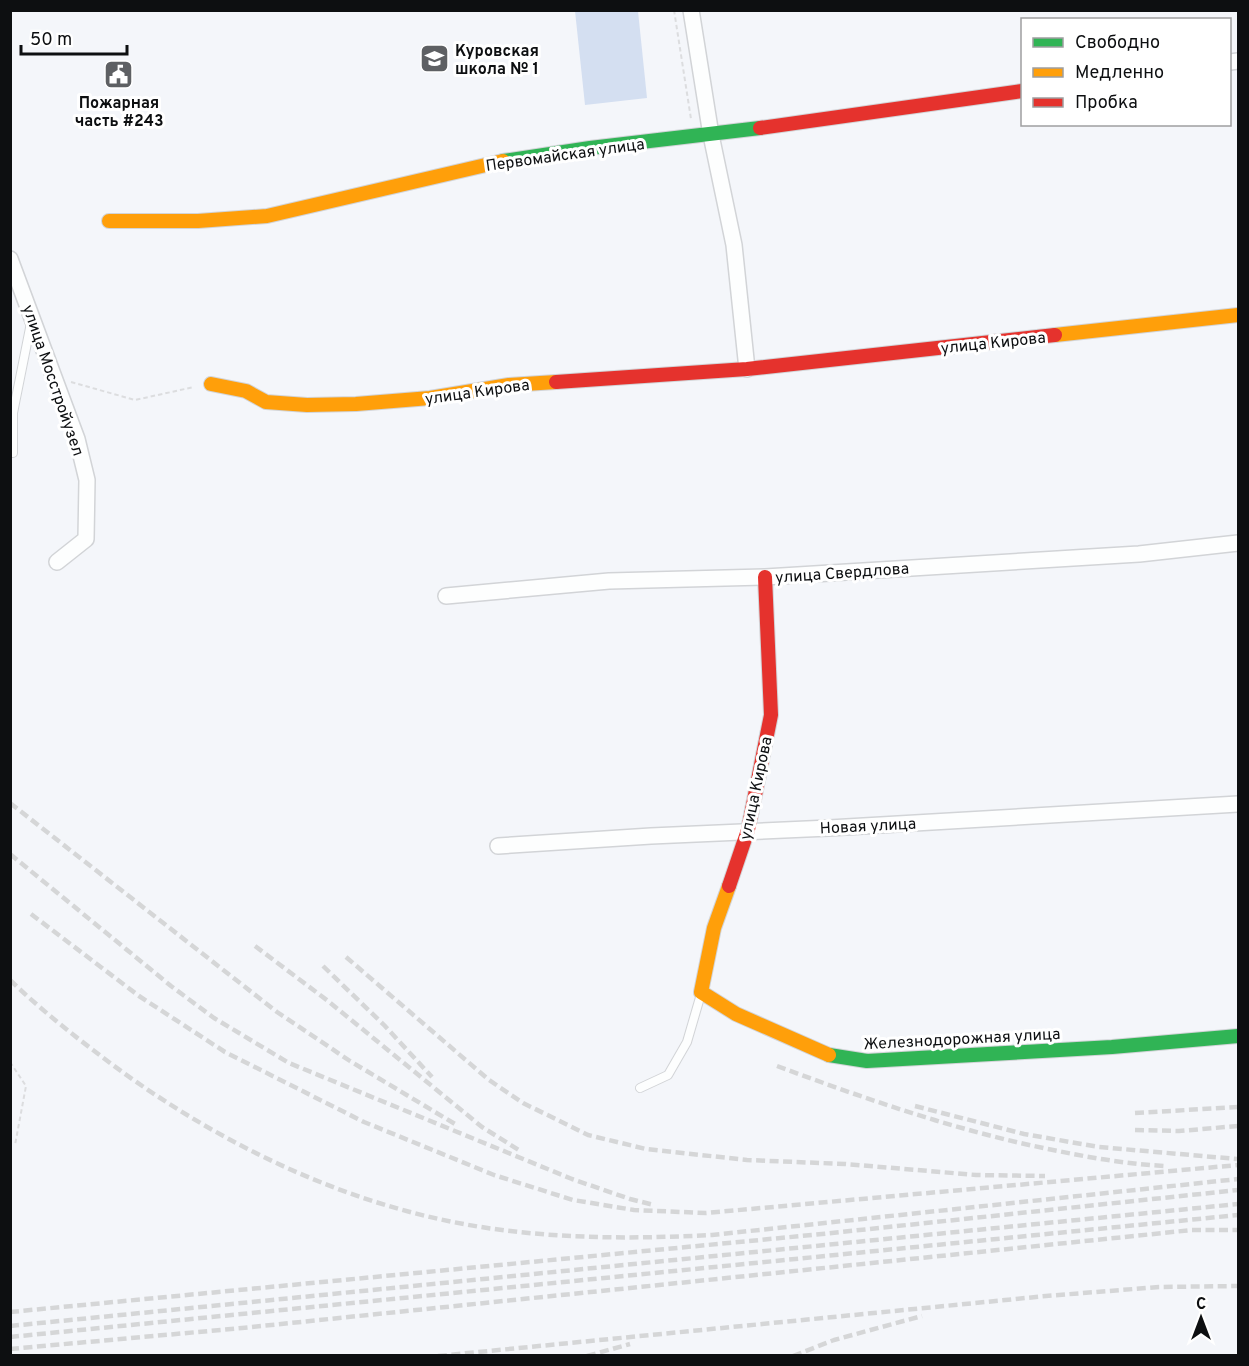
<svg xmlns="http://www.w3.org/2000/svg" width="1249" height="1366" viewBox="0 0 1249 1366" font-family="Overpass,sans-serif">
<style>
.green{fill:#d4dff1}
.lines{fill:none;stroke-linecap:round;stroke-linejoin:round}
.lane-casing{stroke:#d2d4d7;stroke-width:10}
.street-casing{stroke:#d2d4d7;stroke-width:18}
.fast-casing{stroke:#d2d4d7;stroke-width:16}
.slow-casing{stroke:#d2d4d7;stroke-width:16}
.jam-casing{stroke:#d2d4d7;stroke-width:16}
.path{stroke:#dcdddf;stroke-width:2;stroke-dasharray:4.5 3;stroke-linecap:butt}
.lane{stroke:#fdfefe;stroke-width:8}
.street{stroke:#fdfefe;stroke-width:15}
.fast{stroke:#30b455;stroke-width:14}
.slow{stroke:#ff9f0a;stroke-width:14}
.jam{stroke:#e5322d;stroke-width:14}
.rail{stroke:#d5d6d7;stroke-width:4.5;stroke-dasharray:9 4.5;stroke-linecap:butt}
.labels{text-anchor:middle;stroke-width:6;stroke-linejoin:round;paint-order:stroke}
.poi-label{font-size:16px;font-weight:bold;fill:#0d0f11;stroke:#fff;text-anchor:start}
.street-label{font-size:16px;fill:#0d0f11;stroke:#fff}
</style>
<rect width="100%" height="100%" fill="#f4f6fa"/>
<polygon class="green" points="575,11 638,11 647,98 585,105"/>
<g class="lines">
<defs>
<g id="lane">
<polyline points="10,453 13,453 13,413 31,323"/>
<polyline points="640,1088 668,1075 687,1042 701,994"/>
</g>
<g id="street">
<polyline points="691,10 711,135 734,245 747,369"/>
<polyline points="1230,62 1238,61"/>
<polyline points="10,259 77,439 87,480 86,539 57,562"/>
<polyline points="446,596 609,581 765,577 1139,554 1238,543"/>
<polyline points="498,846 651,836 829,828 1238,804"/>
</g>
<g id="fast">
<polyline points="503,161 590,148 760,128"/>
<polyline points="829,1055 867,1061 1112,1047 1238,1036"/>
</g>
<g id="slow">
<polyline points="109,221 198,221 267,216 503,161"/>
<polyline points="1055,335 1238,315"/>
<polyline points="211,384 246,391 266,402 307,405 356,404 430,398 509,385 556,382"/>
<polyline points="729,886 714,928 701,992 736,1014 829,1055"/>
</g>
<g id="jam">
<polyline points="760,128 1022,91"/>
<polyline points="556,382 747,369 1055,335"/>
<polyline points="729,886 748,830 771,715 765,577"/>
</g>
</defs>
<use href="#lane" class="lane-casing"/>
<use href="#street" class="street-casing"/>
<use href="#fast" class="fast-casing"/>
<use href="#slow" class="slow-casing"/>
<use href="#jam" class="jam-casing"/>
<g class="path">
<polyline points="674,10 691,119"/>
<polyline points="71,382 135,400 194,387"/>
<polyline points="10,1062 26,1086 15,1145"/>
</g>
<use href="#lane" class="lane"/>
<use href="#street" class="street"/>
<use href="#fast" class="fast"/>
<use href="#slow" class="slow"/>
<use href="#jam" class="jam"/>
<g class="rail">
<polyline points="10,803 277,1012 350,1061 455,1124"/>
<polyline points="10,854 171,986 214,1018 289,1063 572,1179 630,1199 654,1205"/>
<polyline points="31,914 139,996 225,1052 364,1122 494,1175 573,1200 634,1210 706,1213 1238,1165"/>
<polyline points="255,946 328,1001 482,1127 522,1152"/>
<polyline points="346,957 489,1080 523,1103 588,1135 646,1149 747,1160 845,1164 976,1175 1045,1176"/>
<polyline points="323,966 384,1025 432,1077"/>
<path d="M10,980c26,25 54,48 83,70 112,87 247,155 388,177 77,12 154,12 231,8l526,-56"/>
<path d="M777,1066c89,33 178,64 271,83 39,8 77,15 117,17"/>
<polyline points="915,1106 1024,1134 1099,1147 1237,1159"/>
<polyline points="1135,1113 1238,1107"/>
<polyline points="1135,1130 1179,1131 1238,1126"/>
<polyline points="10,1312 822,1234 1238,1190"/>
<polyline points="10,1326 1238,1204"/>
<polyline points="10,1337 1238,1215"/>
<polyline points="10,1349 242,1328 1192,1230 1238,1230"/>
<polyline points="438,1356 1046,1296 1159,1287 1238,1286"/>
<polyline points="587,1356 630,1344"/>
<polyline points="793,1356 834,1340 922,1316"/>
</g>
</g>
<defs>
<symbol id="school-square" viewBox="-11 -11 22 22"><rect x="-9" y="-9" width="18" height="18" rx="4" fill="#5e6063" stroke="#fff"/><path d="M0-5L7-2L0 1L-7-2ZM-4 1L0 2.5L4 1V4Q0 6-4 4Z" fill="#fff"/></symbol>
<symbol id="civic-square" viewBox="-11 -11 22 22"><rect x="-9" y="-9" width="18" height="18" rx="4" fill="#5e6063" stroke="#fff"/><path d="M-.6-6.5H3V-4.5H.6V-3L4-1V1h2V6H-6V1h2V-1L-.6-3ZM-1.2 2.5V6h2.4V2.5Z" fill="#fff"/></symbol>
</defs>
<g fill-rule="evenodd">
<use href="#school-square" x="418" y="42" width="33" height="33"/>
<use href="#civic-square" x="102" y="58" width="33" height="33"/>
</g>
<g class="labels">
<g class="poi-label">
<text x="455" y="56">Куровская<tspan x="455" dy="18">школа № 1</tspan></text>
<text x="119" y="108" text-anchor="middle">Пожарная<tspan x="119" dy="18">часть #243</tspan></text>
</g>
<g class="street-label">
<text transform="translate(565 154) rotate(-8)" y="6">Первомайская улица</text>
<text transform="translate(993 342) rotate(-6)" y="6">улица Кирова</text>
<text transform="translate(54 380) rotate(71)" y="6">улица Мосстройузел</text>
<text transform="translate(477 391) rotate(-8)" y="6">улица Кирова</text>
<text transform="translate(842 572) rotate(-4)" y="6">улица Свердлова</text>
<text transform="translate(755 788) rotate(-78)" y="6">улица Кирова</text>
<text transform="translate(868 825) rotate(-3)" y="6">Новая улица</text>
<text transform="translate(962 1038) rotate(-3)" y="6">Железнодорожная улица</text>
</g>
</g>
<rect width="1249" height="1366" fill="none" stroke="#0d0f11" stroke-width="24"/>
<rect x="1021" y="18" width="210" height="108" fill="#ffffff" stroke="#9e9fa0" stroke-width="1.5"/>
<rect x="1033" y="38" width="30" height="9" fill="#30b455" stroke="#9e9fa0" stroke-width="1.5"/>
<text x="1075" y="48" font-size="18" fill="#0d0f11">Свободно</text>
<rect x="1033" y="68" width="30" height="9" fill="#ff9f0a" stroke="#9e9fa0" stroke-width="1.5"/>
<text x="1075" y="78" font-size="18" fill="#0d0f11">Медленно</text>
<rect x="1033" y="98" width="30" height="9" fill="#e5322d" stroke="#9e9fa0" stroke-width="1.5"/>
<text x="1075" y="108" font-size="18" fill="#0d0f11">Пробка</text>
<g transform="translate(1201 1318)" stroke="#ffffff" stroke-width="4.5" paint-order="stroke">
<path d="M0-4.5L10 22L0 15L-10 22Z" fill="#0d0f11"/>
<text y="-9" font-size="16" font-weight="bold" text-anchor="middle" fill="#0d0f11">С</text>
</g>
<path d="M21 45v9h106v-9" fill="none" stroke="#0d0f11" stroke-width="3"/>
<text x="30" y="45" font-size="18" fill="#0d0f11" stroke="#ffffff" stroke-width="4.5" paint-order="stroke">50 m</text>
</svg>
